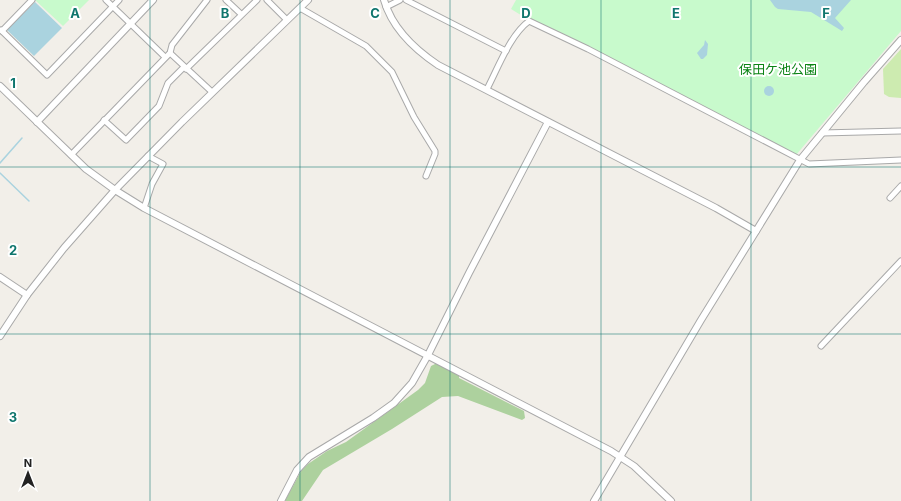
<svg xmlns="http://www.w3.org/2000/svg" width="901" height="501" viewBox="0 0 901 501" font-family="Inter,'Noto Sans JP',sans-serif">
<style>
.grass{fill:#cdebb0}
.forest{fill:#add19e}
.park{fill:#c8facc}
.water{fill:#aad3df}
.lines{fill:none;stroke-linecap:round;stroke-linejoin:round}
.stream{stroke:#aad3df;stroke-width:1.5}
.minor-casing{stroke:#a9a9a9;stroke-width:7}
.tertiary-casing{stroke:#a9a9a9;stroke-width:8}
.minor{stroke:#fff;stroke-width:5}
.tertiary{stroke:#fff;stroke-width:6}
.grid{fill:none;stroke:#0f766e;stroke-width:1;stroke-opacity:0.55}
.labels{text-anchor:middle;stroke-width:4;stroke-linejoin:round;paint-order:stroke}
.park-label{font-size:13px;fill:#0c8416;stroke:#fff}
.grid-label{font-size:13px;text-anchor:middle;font-weight:bold;fill:#0f766e;stroke:#fff;stroke-width:4;stroke-linejoin:round;paint-order:stroke}
</style>
<rect width="100%" height="100%" fill="#f2efe9"/>
<polygon class="grass" points="901,49 901,98 889,97 884,94 883,69"/>
<polygon class="forest" points="437,363 459,376 459,378 524,411 525,418 522,420 458,396 442,397 392,429 323,470 302,501 285,501 301,471 308,464 327,451 346,442 418,390 425,383 431,366"/>
<g class="park">
<polygon points="35,0 89,0 63,26"/>
<polygon points="516,0 901,0 901,31 796,155 639,74 524,17 511,9"/>
</g>
<g class="water">
<polygon points="770,0 851,0 835,18 844,28 842,31 811,12 778,9 775,7"/>
<polygon points="35,2 62,28 34,56 7,30"/>
<polygon points="705,40 708,44 707,55 703,59 701,59 697,53 704,45"/>
<circle cx="769" cy="91" r="5"/>
</g>
<g class="lines">
<g class="stream">
<polyline points="0,163 22,138"/>
<polyline points="0,173 29,201"/>
</g>
<defs>
<g id="minor">
<polyline points="106,0 165,57"/>
<polyline points="226,0 241,14"/>
<polyline points="267,0 287,20"/>
<polyline points="406,0 506,51"/>
<polyline points="386,7 400,0"/>
<polyline points="300,8 366,46 392,72 414,117 435,151 435,154 426,176"/>
<polyline points="1,30 2,31 32,0"/>
<polyline points="2,31 47,75 119,0"/>
<polyline points="170,53 212,92"/>
<polyline points="186,69 257,0"/>
<path d="M487,89c11,-21 23,-54 42,-68l59,28 221,115 92,-4"/>
<polyline points="104,120 126,140 159,106 168,83 184,67"/>
<polyline points="822,133 901,131"/>
<polyline points="71,155 170,53 172,45 207,0"/>
<polyline points="890,198 901,186"/>
<polyline points="144,208 152,184 163,164 148,156"/>
<polyline points="821,346 901,261"/>
</g>
<g id="tertiary">
<path d="M384,0c8,28 30,49 54,65l278,143 40,23"/>
<polyline points="0,86 86,169 115,190 144,208 611,451 634,466 671,501"/>
<polyline points="37,122 153,0"/>
<polyline points="0,277 27,295"/>
<polyline points="0,336 27,295 64,248 115,190 182,122 308,0"/>
<polyline points="281,501 297,470 309,457 373,418 394,403 412,383 428,355 469,273 548,122"/>
<polyline points="594,501 701,320 800,160 864,82 901,40"/>
</g>
</defs>
<use href="#minor" class="minor-casing"/>
<use href="#tertiary" class="tertiary-casing"/>
<use href="#minor" class="minor"/>
<use href="#tertiary" class="tertiary"/>
</g>
<path class="grid" d="M150,0v501M300,0v501M450,0v501M601,0v501M751,0v501M0,167h901M0,334h901"/>
<g class="labels">
<g class="park-label">
<text x="778" y="74">保田ケ池公園</text>
</g>
</g>
<g class="grid-label">
<text x="75" y="18">A</text>
<text x="225" y="18">B</text>
<text x="375" y="18">C</text>
<text x="526" y="18">D</text>
<text x="676" y="18">E</text>
<text x="826" y="18">F</text>
<text x="13" y="88">1</text>
<text x="13" y="255">2</text>
<text x="13" y="422">3</text>
</g>
<g transform="translate(28 473)" stroke="#ffffff" stroke-width="3" paint-order="stroke">
<path d="M0-3L7 15L0 10L-7 15Z" fill="#222222"/>
<text y="-6" font-size="11" font-weight="bold" text-anchor="middle" fill="#222222">N</text>
</g>
</svg>
